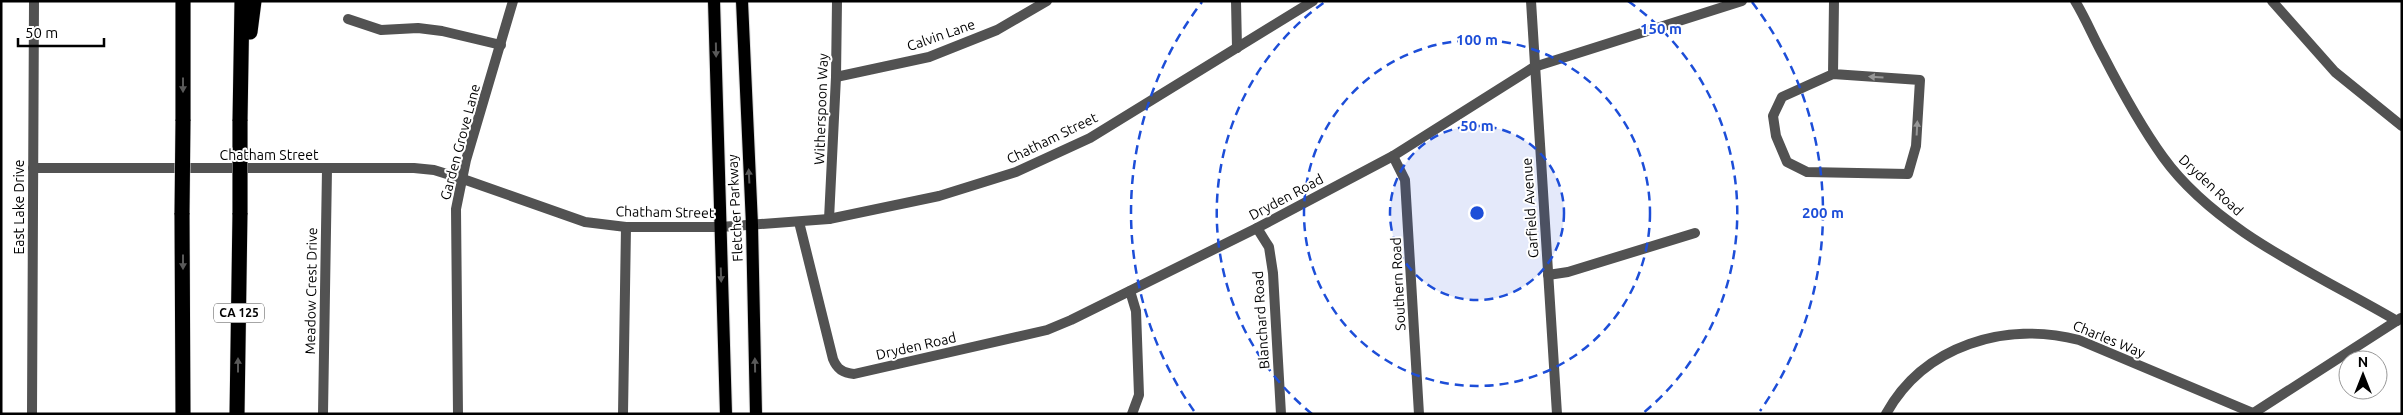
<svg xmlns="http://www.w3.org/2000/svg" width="2403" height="415" viewBox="0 0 2403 415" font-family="Ubuntu,sans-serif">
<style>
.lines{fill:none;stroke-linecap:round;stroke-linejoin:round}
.primary-casing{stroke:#dbdbdb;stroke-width:14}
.motorway-casing{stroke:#dbdbdb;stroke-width:16}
.minor{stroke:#525252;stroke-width:10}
.tertiary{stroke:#525252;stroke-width:10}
.primary{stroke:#000;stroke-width:12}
.motorway{stroke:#000;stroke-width:15}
.motorway-bridge-casing{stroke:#dbdbdb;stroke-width:16;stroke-linecap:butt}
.motorway-bridge{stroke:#000;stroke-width:15}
.oneway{fill:#595959}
.oneway2{fill:#979797}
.ring{fill:none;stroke:#1d4ed8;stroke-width:2.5;stroke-dasharray:9 6}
.labels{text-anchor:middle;stroke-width:4;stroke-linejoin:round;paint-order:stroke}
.shield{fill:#fff;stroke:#4c4c4c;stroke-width:1}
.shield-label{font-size:12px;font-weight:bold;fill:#000}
.street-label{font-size:14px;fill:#000;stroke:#fff}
.centre{fill:#1d4ed8;stroke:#fff;stroke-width:2.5}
.ring-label{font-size:15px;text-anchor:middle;font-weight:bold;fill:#1d4ed8;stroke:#fff;stroke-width:4;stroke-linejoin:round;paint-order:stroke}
</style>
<rect width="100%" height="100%" fill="#fff"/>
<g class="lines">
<defs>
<g id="primary">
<polyline points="714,1 726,414"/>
<polyline points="742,1 752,225 756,414"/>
</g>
<g id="motorway">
<polyline points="250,32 254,1"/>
<polyline points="183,121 183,1"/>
<polyline points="240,121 242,1"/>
<polyline points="182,213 183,414"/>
<polyline points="237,414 240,213"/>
</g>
</defs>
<use href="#primary" class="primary-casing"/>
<use href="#motorway" class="motorway-casing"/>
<g class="minor">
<polyline points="1236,1 1237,48"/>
<path d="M2075,1c11,18 18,36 28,54 18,35 37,70 60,102 54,75 156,118 234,164"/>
<polyline points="348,19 381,30 418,28 442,31 501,45"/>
<polyline points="1833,74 1920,80 1916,146 1908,174 1807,172 1787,162 1776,136 1773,116 1782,97 1833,74 1834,1"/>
<polyline points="836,77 929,57 997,30 1047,1"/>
<polyline points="1393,156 1405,180 1419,414"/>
<polyline points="33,168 414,168 434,170 463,179 585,222 626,227 720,227"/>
<polyline points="829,219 836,77 837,1"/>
<path d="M799,222l34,137c4,10 10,14 21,15l193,-44 24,-10 186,-92 136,-72 141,-89 208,-66"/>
<polyline points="1257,228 1269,247 1273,273 1281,414"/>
<polyline points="1548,275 1568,272 1695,233"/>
<polyline points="1130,291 1136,311 1139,395 1132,414"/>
<polyline points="32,414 34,1"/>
<polyline points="323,414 327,169"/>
<polyline points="458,414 456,209 466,160 513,1"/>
<polyline points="623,414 626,227"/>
<path d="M1886,414c38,-69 120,-93 193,-74l174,73"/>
<polyline points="2252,414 2401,318"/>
</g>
<g class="tertiary">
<polyline points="1531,1 1557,414"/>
<polyline points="2272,1 2335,72 2402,126"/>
<polyline points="720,227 829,219 939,196 1016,172 1090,138 1313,1"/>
</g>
<use href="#primary" class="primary"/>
<use href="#motorway" class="motorway"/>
<defs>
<g id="motorway-bridge">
<polyline points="182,213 183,121"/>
<polyline points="240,213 240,121"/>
</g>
</defs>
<use href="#motorway-bridge" class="motorway-bridge-casing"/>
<use href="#motorway-bridge" class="motorway-bridge"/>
</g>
<defs><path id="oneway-solid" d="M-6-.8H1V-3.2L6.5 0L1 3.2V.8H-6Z" transform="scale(1.25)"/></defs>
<g class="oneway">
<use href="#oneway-solid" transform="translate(716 50) rotate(89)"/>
<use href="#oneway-solid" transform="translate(183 85) rotate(90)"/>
<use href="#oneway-solid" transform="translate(749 176) rotate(-93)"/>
<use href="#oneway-solid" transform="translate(183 262) rotate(90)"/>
<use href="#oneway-solid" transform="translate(721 275) rotate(88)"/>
<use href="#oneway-solid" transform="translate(238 365) rotate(-90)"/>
<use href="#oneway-solid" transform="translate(755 365) rotate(-91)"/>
</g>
<g class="oneway2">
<use href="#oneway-solid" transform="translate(1876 77) rotate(-176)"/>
<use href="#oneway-solid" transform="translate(1917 128) rotate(-87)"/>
</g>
<circle cx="1477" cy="213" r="87" fill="#1d4ed8" fill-opacity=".12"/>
<g class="ring">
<circle cx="1477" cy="213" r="87"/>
<circle cx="1477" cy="213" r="173"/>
<path d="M1312 414A260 260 0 0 1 1326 1M1628 1A260 260 0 0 1 1642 414"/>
<path d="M1194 411A346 346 0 0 1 1202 2M1752 2A346 346 0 0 1 1760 411"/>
</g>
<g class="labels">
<rect class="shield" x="214" y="303.5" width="50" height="19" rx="4"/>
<g class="shield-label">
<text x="239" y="317">CA 125</text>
</g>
<g class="street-label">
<text transform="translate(941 35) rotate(-19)" y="5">Calvin Lane</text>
<text transform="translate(821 109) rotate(-88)" y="5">Witherspoon Way</text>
<text transform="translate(1052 138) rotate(-26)" y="5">Chatham Street</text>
<text transform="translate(460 142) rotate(-75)" y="5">Garden Grove Lane</text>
<text x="269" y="160">Chatham Street</text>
<text transform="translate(2211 185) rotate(43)" y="5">Dryden Road</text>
<text transform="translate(1286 197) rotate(-28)" y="5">Dryden Road</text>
<text transform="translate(19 207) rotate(-90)" y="5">East Lake Drive</text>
<text transform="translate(735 208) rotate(-93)" y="5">Fletcher Parkway</text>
<text transform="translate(1530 208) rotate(-94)" y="5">Garfield Avenue</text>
<text transform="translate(665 212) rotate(1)" y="5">Chatham Street</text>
<text transform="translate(1398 284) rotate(-93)" y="5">Southern Road</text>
<text transform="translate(311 291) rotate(-89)" y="5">Meadow Crest Drive</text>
<text transform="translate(1261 320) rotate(-94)" y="5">Blanchard Road</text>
<text transform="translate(2109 339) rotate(22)" y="5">Charles Way</text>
<text transform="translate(916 346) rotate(-13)" y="5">Dryden Road</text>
</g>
</g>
<circle cx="1477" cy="213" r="8" class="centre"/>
<g class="ring-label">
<text x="1661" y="34">150 m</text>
<text x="1477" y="45">100 m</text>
<text x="1477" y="131">50 m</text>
<text x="1823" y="218">200 m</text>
</g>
<rect width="2403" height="415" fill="none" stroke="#000000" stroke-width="5"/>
<g transform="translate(2363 375)"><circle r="24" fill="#ffffff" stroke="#999999"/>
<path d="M0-4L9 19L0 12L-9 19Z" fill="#000000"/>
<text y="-8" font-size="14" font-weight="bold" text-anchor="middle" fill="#000000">N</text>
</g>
<path d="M18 38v8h86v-8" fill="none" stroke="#000000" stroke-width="2.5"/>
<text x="25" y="38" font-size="15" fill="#000000" stroke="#ffffff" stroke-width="4" paint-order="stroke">50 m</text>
</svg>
